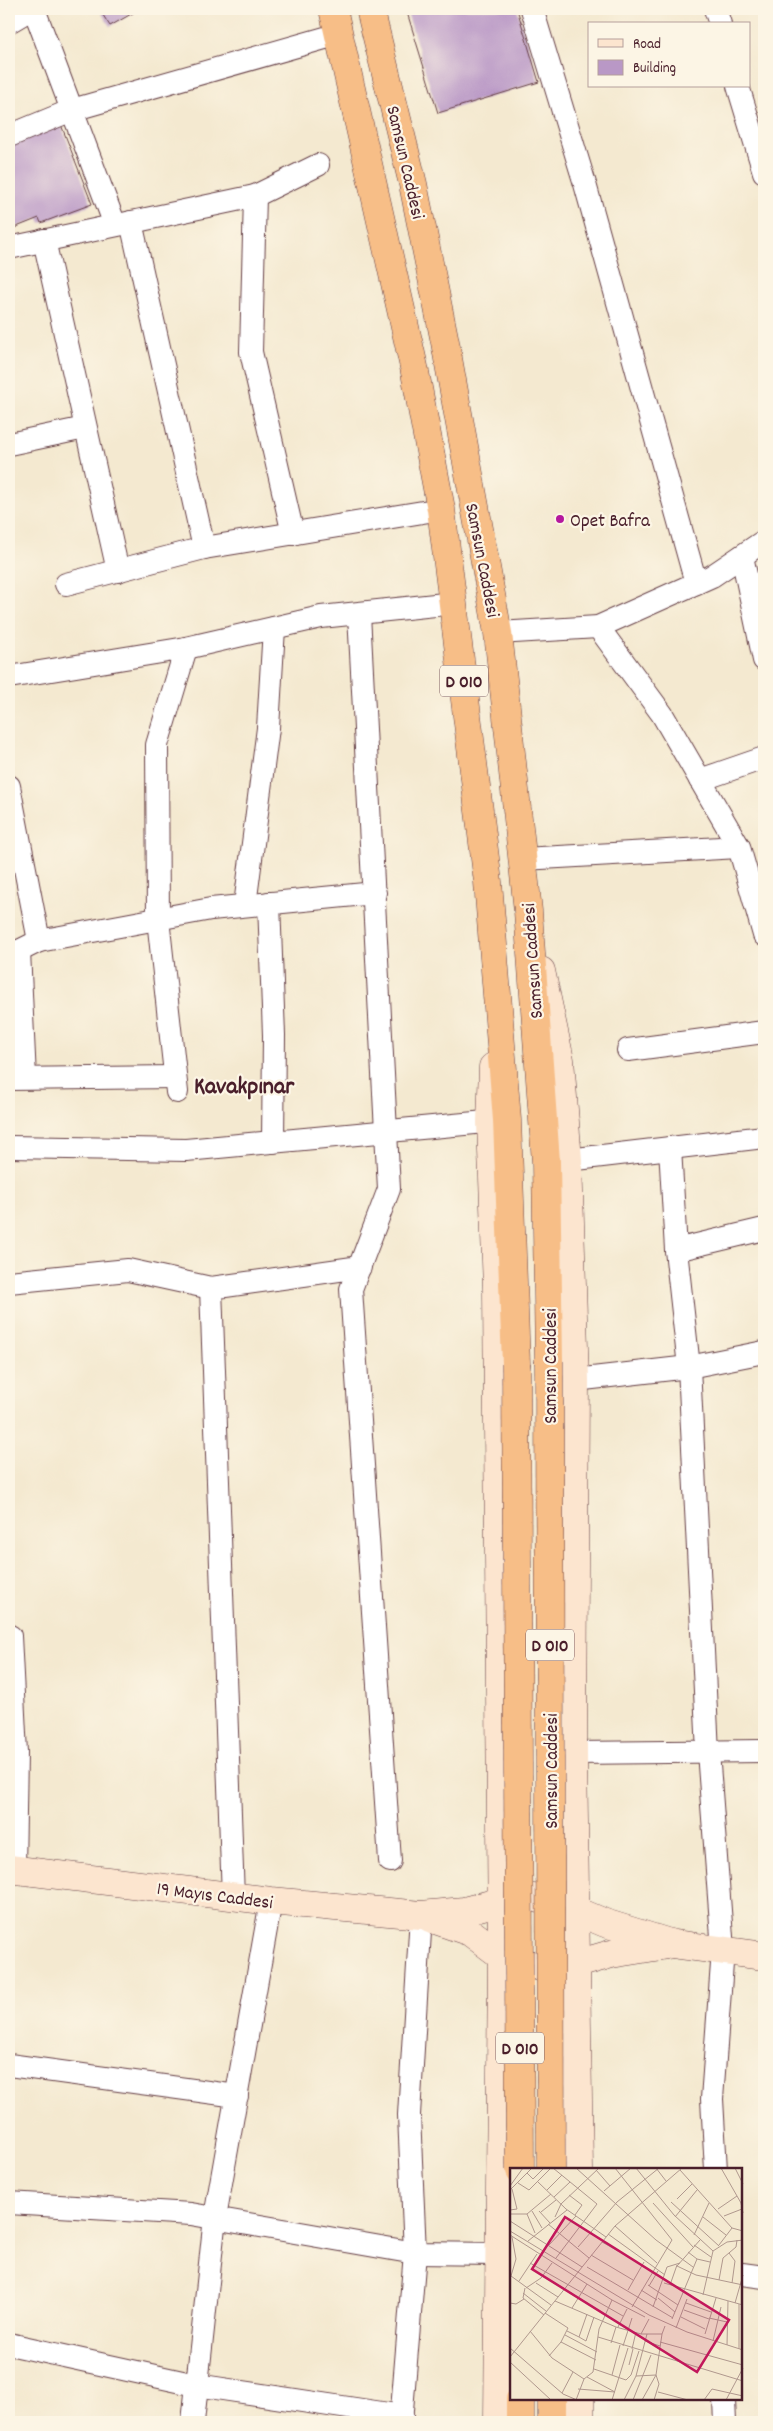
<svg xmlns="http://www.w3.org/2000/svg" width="773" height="2431" viewBox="0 0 773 2431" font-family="Dekko,sans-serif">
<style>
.building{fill:#b998c6}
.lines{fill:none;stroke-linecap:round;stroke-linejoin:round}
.street-casing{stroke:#643d44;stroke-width:24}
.secondary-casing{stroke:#643d44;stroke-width:29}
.highway-casing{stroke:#643d44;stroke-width:29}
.street{stroke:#fff;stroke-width:22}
.secondary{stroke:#fce5cf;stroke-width:28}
.highway{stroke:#f7be87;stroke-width:28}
.highway-bridge-casing{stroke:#643d44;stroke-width:29;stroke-linecap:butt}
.highway-bridge{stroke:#f7be87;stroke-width:28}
.poi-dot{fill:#b5179e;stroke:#fcf5e5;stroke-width:2}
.labels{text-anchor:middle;stroke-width:4.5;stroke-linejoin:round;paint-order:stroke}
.shield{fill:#fcf5e5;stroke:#7f5f63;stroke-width:1}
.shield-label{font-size:18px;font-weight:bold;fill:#4a1f2b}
.street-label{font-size:19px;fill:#4a1f2b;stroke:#fcf5e5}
.poi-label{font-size:19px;fill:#4a1f2b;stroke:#fcf5e5;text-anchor:start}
.district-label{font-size:24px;font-weight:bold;fill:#4a1f2b;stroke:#fcf5e5}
.inset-road{fill:none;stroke:#b0988e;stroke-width:1}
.view{fill:#c2185b;fill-opacity:0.15;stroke:#c2185b;stroke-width:2.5}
.inset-edge{fill:none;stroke:#4a1f2b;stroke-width:2.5}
</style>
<rect width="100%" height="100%" fill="#fcf5e5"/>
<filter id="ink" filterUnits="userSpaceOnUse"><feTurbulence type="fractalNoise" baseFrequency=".02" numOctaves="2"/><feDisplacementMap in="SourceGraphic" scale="10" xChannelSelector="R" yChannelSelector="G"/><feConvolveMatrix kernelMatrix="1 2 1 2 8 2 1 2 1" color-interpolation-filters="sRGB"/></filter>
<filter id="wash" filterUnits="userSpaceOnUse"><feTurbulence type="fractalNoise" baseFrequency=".0096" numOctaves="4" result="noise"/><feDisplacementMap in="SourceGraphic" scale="20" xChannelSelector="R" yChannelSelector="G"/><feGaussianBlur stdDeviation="1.12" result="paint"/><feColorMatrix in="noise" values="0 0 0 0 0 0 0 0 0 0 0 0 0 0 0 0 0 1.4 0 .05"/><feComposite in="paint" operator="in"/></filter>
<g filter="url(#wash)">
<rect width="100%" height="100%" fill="#f4e9d0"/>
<g id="blocks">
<g class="building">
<polygon points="99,9 140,9 110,26"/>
<polygon points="406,9 517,9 539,82 438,113"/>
<polygon points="60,122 92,204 41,223 39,218 9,230 9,142"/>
</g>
</g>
</g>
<g filter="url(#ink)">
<use href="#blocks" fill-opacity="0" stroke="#643d44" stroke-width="1"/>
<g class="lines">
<defs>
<g id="street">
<polyline points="34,9 115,225"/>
<polyline points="532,9 585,184 696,583"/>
<polyline points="715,9 720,24"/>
<polyline points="9,22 31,9"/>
<polyline points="738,86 764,172"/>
<polyline points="9,136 72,110 339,34"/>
<polyline points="255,196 251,352 293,534"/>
<polyline points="131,222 204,548"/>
<polyline points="44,240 118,571"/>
<polyline points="9,248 255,196 318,165"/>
<polyline points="9,444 85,428"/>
<polyline points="742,556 764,660"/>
<polyline points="66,584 204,548 441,509"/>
<polyline points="359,614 389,1189 351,1289 390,1861"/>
<polyline points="598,627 662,714 739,847 764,935"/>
<polyline points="498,633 598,627 712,576 764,541"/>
<polyline points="9,677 186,648 321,617 454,603"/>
<polyline points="700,780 764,758"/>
<polyline points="9,786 39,941"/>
<polyline points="523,859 739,847"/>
<polyline points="269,903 274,1035 273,1142"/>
<polyline points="245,905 268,728 274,628"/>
<polyline points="19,951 25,1078"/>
<polyline points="9,956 39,941 211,909 375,893"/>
<polyline points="628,1050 764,1032"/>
<polyline points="9,1079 175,1077"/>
<polyline points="177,1092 158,919 157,745 186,648"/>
<polyline points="9,1147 186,1150 507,1120"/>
<polyline points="670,1148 676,1250 689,1367 708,1752 723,1950 712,2099 716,2170"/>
<polyline points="568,1160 764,1137"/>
<polyline points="676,1250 764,1229"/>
<polyline points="9,1282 128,1270 211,1288 360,1267"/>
<polyline points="211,1288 233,1897"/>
<polyline points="575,1380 689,1367 764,1352"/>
<polyline points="10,1636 16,1753 14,1870"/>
<polyline points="573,1753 764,1751"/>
<polyline points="9,2065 237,2096"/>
<polyline points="9,2203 191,2214 415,2253 498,2254"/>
<polyline points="742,2274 764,2277"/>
<polyline points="9,2344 196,2385 402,2416"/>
<polyline points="724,2400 725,2422"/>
<polyline points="193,2422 215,2217 271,1901"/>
<polyline points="401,2422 415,2253 409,2115 421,1915"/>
</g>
<g id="secondary">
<polyline points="541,971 560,1060 568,1160 575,1380 573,1753 579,2170"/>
<polyline points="493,1067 491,1122 497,1288 502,1956 498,2422"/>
<polyline points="9,1869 271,1901 421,1915 464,1911 513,1898 534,1898 558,1903 605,1923 673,1944 764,1956"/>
<polyline points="430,1918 470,1932 502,1956 535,1966 559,1967 577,1964 611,1954 667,1945"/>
<polyline points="580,2400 580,2422"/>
</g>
<g id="highway">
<polyline points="333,9 414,367 441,509 488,882 507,1120 516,1364"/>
<polyline points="370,9 413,184 445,342 498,633 528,911 546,1162 549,1361"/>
<polyline points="552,2400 552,2422"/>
<polyline points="520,2422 520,2400"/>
</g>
</defs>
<use href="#street" class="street-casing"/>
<use href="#secondary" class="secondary-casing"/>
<use href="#highway" class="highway-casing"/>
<use href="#street" class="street"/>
<use href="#secondary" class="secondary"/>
<use href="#highway" class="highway"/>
<defs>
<g id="highway-bridge">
<polyline points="549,1361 551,2170"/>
<polyline points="516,1364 520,2170"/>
</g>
</defs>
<use href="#highway-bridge" class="highway-bridge-casing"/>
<use href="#highway-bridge" class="highway-bridge"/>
</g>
</g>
<circle class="poi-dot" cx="560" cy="519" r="5"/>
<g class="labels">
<g class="shield">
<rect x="440" y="665.5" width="48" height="31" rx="4"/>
<rect x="526" y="1629.5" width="48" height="31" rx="4"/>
<rect x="496" y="2032.5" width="48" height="31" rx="4"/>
</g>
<g class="shield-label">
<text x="464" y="687">D 010</text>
<text x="550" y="1651">D 010</text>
<text x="520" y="2054">D 010</text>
</g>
<g class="street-label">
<text transform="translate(407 162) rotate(77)" y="7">Samsun Caddesi</text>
<text transform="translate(484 560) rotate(79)" y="7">Samsun Caddesi</text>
<text transform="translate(531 961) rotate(-94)" y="7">Samsun Caddesi</text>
<text transform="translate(549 1366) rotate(-90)" y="7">Samsun Caddesi</text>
<text transform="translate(550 1771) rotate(-90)" y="7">Samsun Caddesi</text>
<text transform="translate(215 1894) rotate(7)" y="7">19 Mayıs Caddesi</text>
</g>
<g class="poi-label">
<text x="570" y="526">Opet Bafra</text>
</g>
<g class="district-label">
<text x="244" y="1093">Kavakpınar</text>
</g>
</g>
<g transform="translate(510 2168)">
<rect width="232" height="232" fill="#f4e9d0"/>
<path class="inset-road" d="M43,0l44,36 -41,54M66,0l80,72 37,27M105,0l57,72 -40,67M126,0l38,47 39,36M146,0l10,13M211,0l20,35 2,10M225,0l8,16M86,2l14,16M170,2l52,58 11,3M17,5l6,6 11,-11M28,14l28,27 40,28M8,15l11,7 22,-22M0,18l13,-18M0,22l22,-22M37,22l15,-15M94,23l27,-23M59,27l13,10 -7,10M44,29l16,-15M167,31l15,-15M161,34l48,44M143,35l40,44M208,41l19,-13M0,42l7,-1 -5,-20M22,43l10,17M29,43l11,12M31,44l15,-12M0,46h17l24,-20M17,46l8,19M214,48l18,-7M45,49l6,-13 38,-36M165,49l22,-27M193,49l23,18M0,53l72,46M38,56l41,34M105,58l42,37M0,63l139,84 38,17 56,18M98,66l57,41M0,67l102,65 33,17M184,67l15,-32M190,72l-23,26 19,9 47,10M18,73l39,-31M92,74l16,9M39,77l27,-29M184,77l17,12M209,77l13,-17M68,79l39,-45 42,-34M178,84l9,7 13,3M219,85l6,8 -3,22M81,87l42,25M20,95l93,53M77,99l86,51M1,108l40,29M1,108l5,-17 -4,-22M209,112l4,-22 13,-11 1,-7M9,113l18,-27M26,115l22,14M154,115l79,22M138,117l30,20M160,117l7,-20M139,118l9,-15M15,120l-2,10 21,17M16,120l15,-10 11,-15M118,122l16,-28M131,122l16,10M13,125l23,18M193,127l10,-44 14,-9 16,-2M148,130l17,14M45,133l61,26 25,7h21M0,135l6,1 8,-5M176,135l25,9M225,135l8,-28M229,136v45M143,139l14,-40 13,-4M62,140l15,-24M174,142l25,9M35,145l23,15 -7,14 35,18M171,149l24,12M199,150l18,4M162,151l25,-60M108,159l9,-18M166,160l11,-29M20,163l22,27 32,21M57,163l12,6 8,-23M131,166l8,-15M195,166l11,-36M55,167l32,17M69,169l7,4 8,-24M88,169l145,44M135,173l15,5M203,173l8,-34M150,174l83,23M101,175l5,-16M217,177l1,-44M113,178l9,-28M0,180l53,46 14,6M122,181l4,-17M39,188l12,-14M0,189l105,-131 67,-58M0,194l41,38M119,197l4,-16M84,201l32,11 5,-5 8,-24M102,207l8,-30M126,208l20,-1M77,209l28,15M68,221l37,3M148,224l30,8M52,225l11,-21M66,232l8,-21 9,-7 6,-43 13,-29M102,232l16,-52M114,232l12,-24 11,-42M123,232l18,-45M132,232l14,-25M144,232l5,-16 -3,-9 6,-41 3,-8M194,232l8,-11 31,7M216,232l17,-32"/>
<path class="view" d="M55,49l164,103 -32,52 -165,-103z"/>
<rect width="232" height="232" class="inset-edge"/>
</g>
<rect width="773" height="2431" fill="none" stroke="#fcf5e5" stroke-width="30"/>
<rect x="588" y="22" width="162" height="65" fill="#fcf5e5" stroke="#b59f9b"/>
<rect x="598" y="39" width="25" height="8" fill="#fce5cf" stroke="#b59f9b"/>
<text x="633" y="48" font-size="15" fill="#4a1f2b">Road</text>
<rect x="598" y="60" width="25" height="15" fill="#b998c6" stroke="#b59f9b"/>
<text x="633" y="72" font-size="15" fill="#4a1f2b">Building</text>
</svg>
